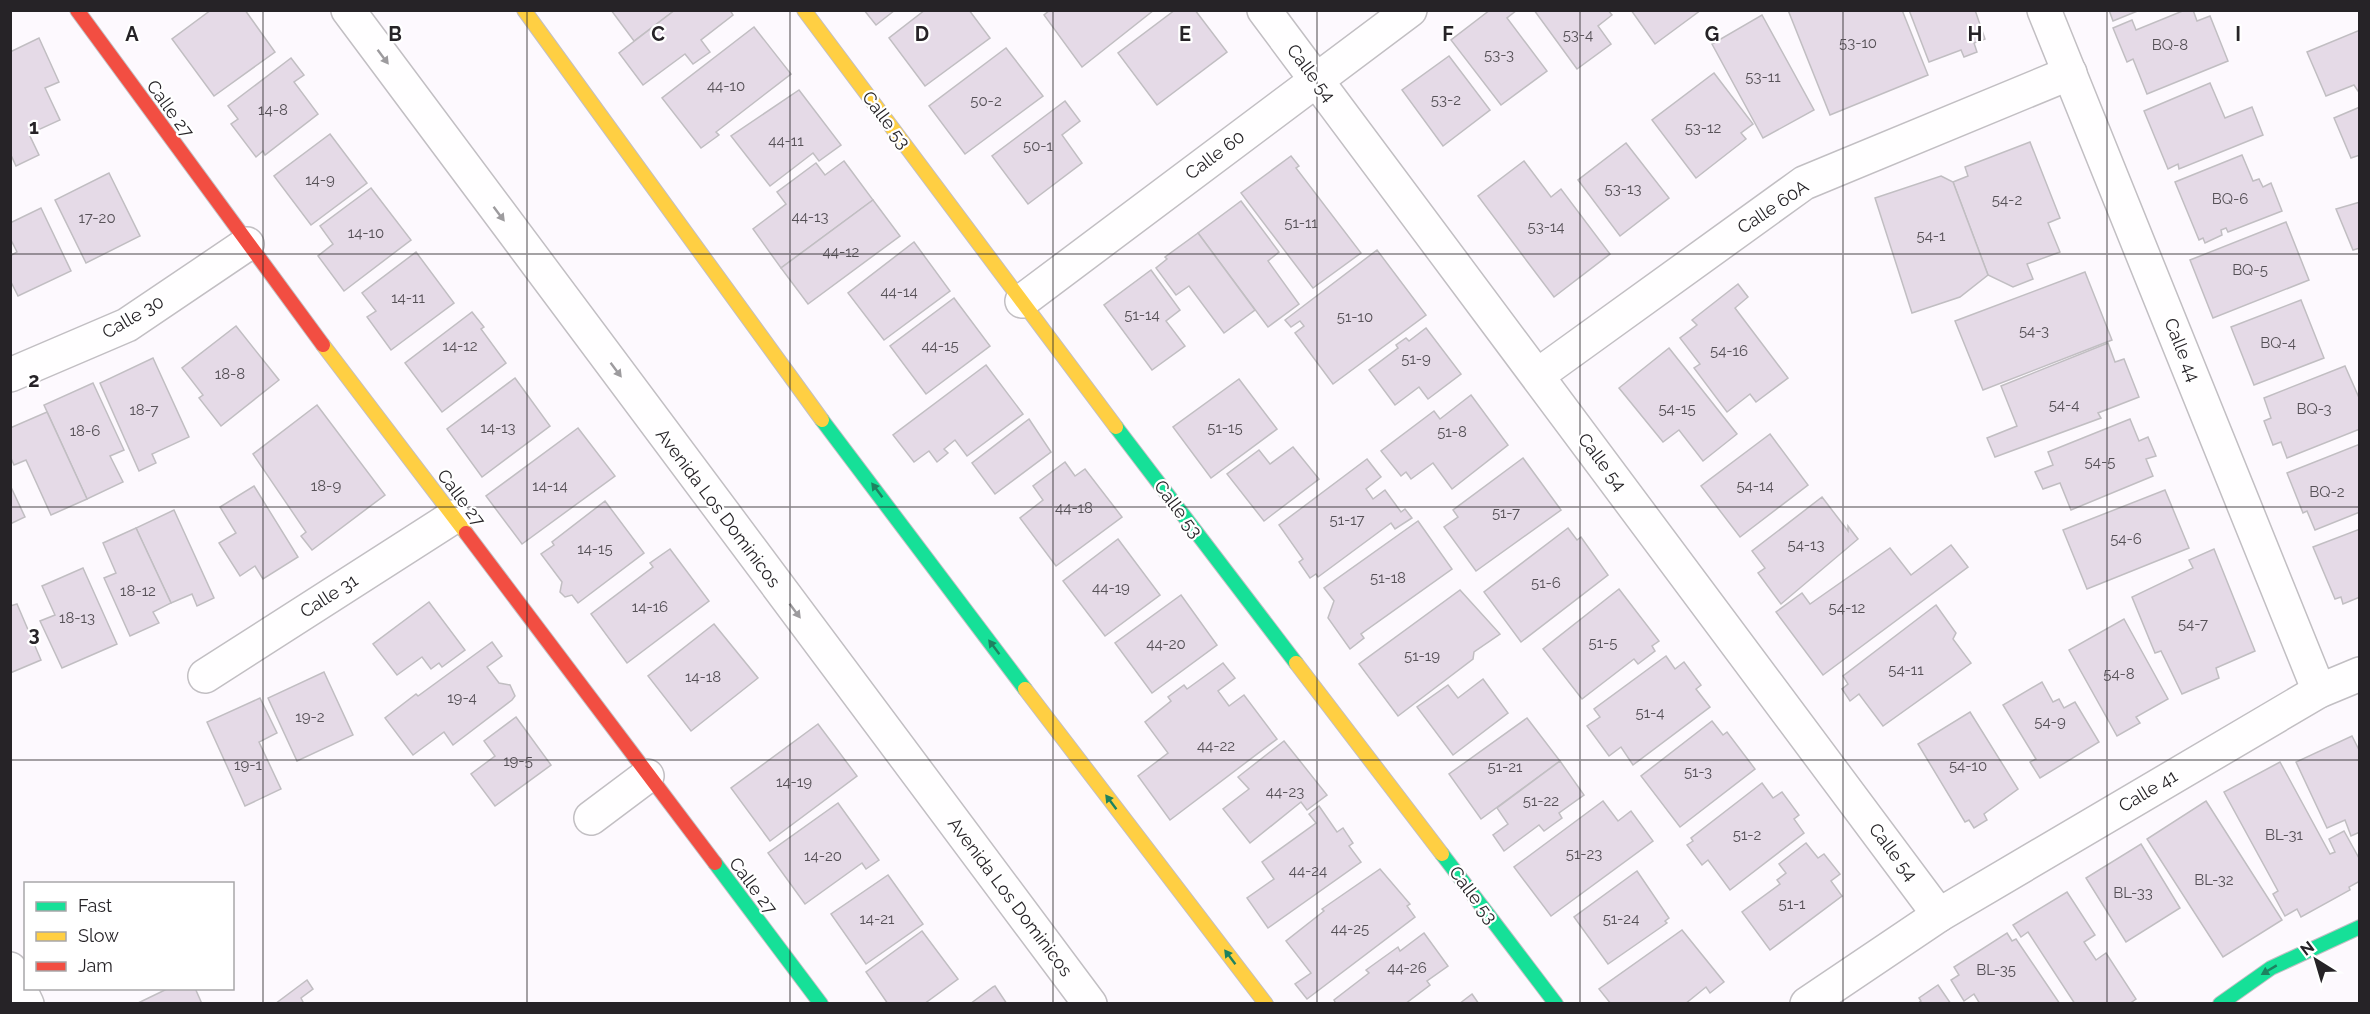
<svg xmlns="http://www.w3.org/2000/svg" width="2370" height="1014" viewBox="0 0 2370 1014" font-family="Raleway,sans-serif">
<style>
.building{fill:#e5dae7;stroke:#c1bec2;stroke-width:1.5}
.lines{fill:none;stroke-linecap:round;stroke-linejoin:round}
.street-casing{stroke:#c2bfc3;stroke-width:36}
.fast-casing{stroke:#c2bfc3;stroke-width:16}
.slow-casing{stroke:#c2bfc3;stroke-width:16}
.jam-casing{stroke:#c2bfc3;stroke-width:16}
.street{stroke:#fffeff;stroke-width:33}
.fast{stroke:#16e098;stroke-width:14}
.slow{stroke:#ffcf43;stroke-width:14}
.jam{stroke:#f24e42;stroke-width:14}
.oneway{fill:#9d9b9e}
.oneway2{fill:#1e8260}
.grid{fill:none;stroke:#262327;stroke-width:1.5;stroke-opacity:0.55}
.labels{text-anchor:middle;stroke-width:4.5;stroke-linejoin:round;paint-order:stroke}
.number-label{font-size:15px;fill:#565157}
.street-label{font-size:18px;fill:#262327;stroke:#fff}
.grid-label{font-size:20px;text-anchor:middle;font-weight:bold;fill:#262327;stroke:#fff;stroke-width:4.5;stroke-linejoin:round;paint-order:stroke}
</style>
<rect width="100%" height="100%" fill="#fdf9fe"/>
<g class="building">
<polygon points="211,10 245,10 275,52 214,96 172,39"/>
<polygon points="611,10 675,10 634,41"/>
<polygon points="675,10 730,10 733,15 701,40 710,52 693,64 685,54 643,85 619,53"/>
<polygon points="864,10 895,10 876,25"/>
<polygon points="925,10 969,10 990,38 925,86 889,38"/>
<polygon points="1050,10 1154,10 1082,67 1044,15"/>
<polygon points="1175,10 1195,10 1227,52 1157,105 1118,53"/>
<polygon points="1490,10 1517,10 1507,18 1547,71 1501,105 1451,40"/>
<polygon points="1534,10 1608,10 1612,15 1598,26 1611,44 1577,69"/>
<polygon points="1631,10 1701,10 1655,44"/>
<polygon points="1788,10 1902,10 1928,75 1830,115"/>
<polygon points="1909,10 1975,10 1985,39 1974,43 1977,52 1964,57 1961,50 1929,62"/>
<polygon points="2109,10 2140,10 2113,21"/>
<polygon points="2185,10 2193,10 2197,21 2210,16 2228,61 2147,94 2133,59 2127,62 2113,28 2132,20 2136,30"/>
<polygon points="1762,15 1814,110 1763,138 1712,44"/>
<polygon points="754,27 791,74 716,132 719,135 701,148 662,98"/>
<polygon points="2360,30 2360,94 2354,85 2326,96 2307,52"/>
<polygon points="39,38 59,82 45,88 60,120 29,134 39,155 16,166 10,153 10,52"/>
<polygon points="1006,48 1043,96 965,154 929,106"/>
<polygon points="1449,56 1490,110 1443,146 1402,90"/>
<polygon points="291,58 304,75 294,82 318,114 265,155 263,151 256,157 231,124 238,119 228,106"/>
<polygon points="1714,73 1753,124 1741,133 1746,139 1696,178 1652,120"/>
<polygon points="2210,83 2225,118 2252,107 2263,135 2179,169 2178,164 2168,169 2144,111"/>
<polygon points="799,90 841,145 819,161 813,153 770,186 731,136"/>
<polygon points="1065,101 1080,121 1062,135 1082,163 1028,204 992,156"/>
<polygon points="2360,107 2360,155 2351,158 2334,118"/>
<polygon points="330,134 367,183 311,225 274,176"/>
<polygon points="2030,142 2060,218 2048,223 2060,252 2027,264 2033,279 2013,287 1988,275 1953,182 1968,176 1965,167"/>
<polygon points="1626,143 1669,198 1620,236 1578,180"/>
<polygon points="2242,155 2253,181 2259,179 2263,187 2271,183 2282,211 2228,232 2226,228 2221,230 2222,235 2205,243 2203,238 2199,240 2175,182"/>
<polygon points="1291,156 1299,166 1296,168 1361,253 1313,288 1241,193"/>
<polygon points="844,161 873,200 781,268 753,229 786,204 777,192 816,163 825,175"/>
<polygon points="1524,161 1551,197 1561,189 1610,254 1554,297 1478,196"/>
<polygon points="109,173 140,236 86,263 55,200"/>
<polygon points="1941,176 1953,182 1988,275 1960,297 1912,313 1875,198"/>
<polygon points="371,188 411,240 344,291 318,256 333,244 320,226"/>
<polygon points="873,200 900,236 808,304 781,268"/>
<polygon points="1241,201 1279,252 1268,261 1299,304 1268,327 1198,233"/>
<polygon points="2360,202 2360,248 2353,250 2336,209"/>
<polygon points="41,208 71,271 18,296 10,280 10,256 17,252 10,238 10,223"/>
<polygon points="2286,222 2309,280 2213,318 2190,260"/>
<polygon points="1198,233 1255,310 1224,333 1189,286 1176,295 1156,268 1167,259 1165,257"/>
<polygon points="914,242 950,291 884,340 848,293"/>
<polygon points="1377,250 1426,315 1333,384 1295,333 1304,326 1300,321 1291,327 1285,320"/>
<polygon points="416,252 454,303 391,350 367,317 376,311 362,293"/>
<polygon points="1151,270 1180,310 1166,321 1185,346 1152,370 1104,305"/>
<polygon points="2085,272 2112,340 1983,390 1955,321"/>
<polygon points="1738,284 1748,297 1735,308 1788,378 1756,402 1750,394 1727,412 1694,368 1700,364 1680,338 1697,325 1692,320"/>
<polygon points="954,298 990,346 926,394 890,346"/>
<polygon points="2301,300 2324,358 2254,385 2231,327"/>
<polygon points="472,312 484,327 481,329 506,363 442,412 405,363"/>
<polygon points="236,326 279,380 221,426 199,398 203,395 182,368"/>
<polygon points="1426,328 1461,374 1428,399 1419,387 1395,405 1369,370 1398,348 1396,345 1406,338 1409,341"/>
<polygon points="2108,343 2115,362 2124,359 2139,397 2098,413 2101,418 1995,457 1987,438 2017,426 2001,386"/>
<polygon points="1669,348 1737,434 1703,461 1679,430 1663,442 1619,388"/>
<polygon points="153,358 189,437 152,454 156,463 139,471 100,383"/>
<polygon points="986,365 1023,414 967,456 955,440 944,449 948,453 937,462 929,451 914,462 893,435"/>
<polygon points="2345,366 2360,400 2360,429 2287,458 2281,442 2273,445 2264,421 2271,418 2264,398"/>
<polygon points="515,378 550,426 482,477 447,429"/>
<polygon points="1239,379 1277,429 1211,478 1173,427"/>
<polygon points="93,383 124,450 110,456 123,482 87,499 44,405"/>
<polygon points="1471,395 1508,445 1452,489 1433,463 1411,479 1406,472 1401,476 1381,451 1434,411 1440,419"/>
<polygon points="317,405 385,495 312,550 301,536 306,532 253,454"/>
<polygon points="47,412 87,499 51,515 26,460 14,465 10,456 10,428"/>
<polygon points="1029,419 1051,452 995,494 972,463"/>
<polygon points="2130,419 2139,441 2148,437 2156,456 2146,459 2153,476 2071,510 2060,483 2043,489 2035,472 2053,465 2048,452"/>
<polygon points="578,428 615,476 522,544 486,496"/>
<polygon points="1770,434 1808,485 1740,537 1701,486"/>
<polygon points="2360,444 2360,512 2315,530 2307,511 2303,513 2287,473"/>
<polygon points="1293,447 1319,479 1264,521 1227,474 1259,450 1270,464"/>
<polygon points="1523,458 1561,510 1476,571 1444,527 1458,517 1453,510"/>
<polygon points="1367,459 1381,477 1366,489 1373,499 1385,490 1401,512 1405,509 1412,518 1395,529 1391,523 1318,577 1316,574 1310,578 1299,562 1303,559 1279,525"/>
<polygon points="1065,462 1075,476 1085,469 1122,517 1056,566 1020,518 1043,500 1033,486"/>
<polygon points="10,485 25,517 10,524"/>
<polygon points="254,486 298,557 263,579 255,566 240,576 219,543 236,533 220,507"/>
<polygon points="2165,490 2189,548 2087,589 2063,530"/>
<polygon points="1822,497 1848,531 1848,526 1858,539 1781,604 1758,573 1765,568 1752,551"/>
<polygon points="605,501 644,553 578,603 572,595 565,597 560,592 562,582 541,554 554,545 552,542"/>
<polygon points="174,510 214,598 197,606 192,594 171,603 136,528"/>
<polygon points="1418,521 1452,569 1361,634 1364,638 1350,649 1328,618 1334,601 1324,588"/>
<polygon points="136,528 171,603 153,612 159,623 130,636 104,578 116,573 103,543"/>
<polygon points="1568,528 1577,540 1581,537 1608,575 1521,642 1484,592"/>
<polygon points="2360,529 2360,597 2343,604 2341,597 2335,599 2313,547"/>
<polygon points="1118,539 1160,595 1105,636 1063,581"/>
<polygon points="1951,545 1968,567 1823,675 1776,612 1802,593 1810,604 1890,548 1911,575"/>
<polygon points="670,549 709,601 627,663 591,614 653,567 650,563"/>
<polygon points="2214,549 2255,651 2216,668 2219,678 2182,694 2161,651 2155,653 2132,597 2193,568 2189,560"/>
<polygon points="83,568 117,644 62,668 40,621 55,615 42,586"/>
<polygon points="1619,589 1659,641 1652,646 1655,651 1638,664 1634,659 1582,699 1543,649"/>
<polygon points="1460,590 1500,634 1474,652 1473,659 1398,716 1359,664"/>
<polygon points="1181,595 1217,645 1152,693 1115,643"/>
<polygon points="429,602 465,650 442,667 439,663 431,669 422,657 397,675 373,644"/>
<polygon points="17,604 41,660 10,673 10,606"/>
<polygon points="1936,605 1956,633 1953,639 1971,663 1883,726 1859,694 1850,701 1842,689 1848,684 1843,676"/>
<polygon points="2124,619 2168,699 2136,717 2140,723 2117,736 2069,650"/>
<polygon points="714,624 758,678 691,731 648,676"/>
<polygon points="492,642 502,656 487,667 499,683 510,685 515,696 512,700 453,745 444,732 413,755 385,718 416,694 418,696"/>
<polygon points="1666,656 1675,669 1684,662 1701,685 1696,689 1710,707 1633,765 1621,747 1609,756 1587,726 1600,717 1594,709"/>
<polygon points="1223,663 1235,678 1218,691 1229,706 1244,695 1277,739 1170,820 1138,776 1168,753 1145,722 1171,701 1168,697 1184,685 1187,689"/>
<polygon points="324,672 353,735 297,761 268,698"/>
<polygon points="1483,679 1508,713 1453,755 1417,707 1448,685 1458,698"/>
<polygon points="2042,682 2053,702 2059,699 2064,708 2075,702 2099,742 2040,778 2030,762 2036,759 2003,705"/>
<polygon points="260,698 277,733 259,742 281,789 245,806 207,722"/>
<polygon points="1970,712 2018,789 1984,814 1987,820 1974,828 1969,820 1965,822 1918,744"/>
<polygon points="516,717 551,765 495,806 471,774 495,756 484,741"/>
<polygon points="1527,718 1560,761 1481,819 1449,774"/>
<polygon points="1712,721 1723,735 1727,732 1755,769 1680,827 1641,776"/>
<polygon points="818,724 857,776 770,841 731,788"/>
<polygon points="2352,736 2360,752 2360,832 2351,836 2345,820 2327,828 2296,762"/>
<polygon points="1284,741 1327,795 1307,810 1301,802 1250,843 1223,809 1249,789 1238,777"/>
<polygon points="1560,761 1584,795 1559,813 1562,818 1544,831 1539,825 1504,851 1493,835 1508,824 1497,808"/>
<polygon points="2280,762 2330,854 2335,852 2329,839 2344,831 2360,860 2360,881 2349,887 2350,890 2301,917 2297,909 2285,916 2273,894 2278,891 2224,792"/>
<polygon points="1762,783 1773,798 1782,792 1799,815 1794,819 1804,833 1730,890 1708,860 1702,865 1687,845 1693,841 1691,838"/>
<polygon points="1603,801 1618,821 1631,811 1653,841 1551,916 1514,867"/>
<polygon points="2206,801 2282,920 2223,957 2147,839"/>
<polygon points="838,803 879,860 866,869 862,863 805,904 768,853"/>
<polygon points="1319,806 1337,832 1343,828 1353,843 1349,846 1361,862 1268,928 1247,898 1274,879 1262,862 1316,823 1309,814"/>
<polygon points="1806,843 1818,858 1824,854 1840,874 1831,881 1842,896 1770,950 1742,912 1780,884 1777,880 1786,873 1779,864"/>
<polygon points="2141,844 2180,908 2126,942 2086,878"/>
<polygon points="1380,869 1410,904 1407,906 1415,917 1307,999 1295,984 1311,973 1286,941 1324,911 1322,909"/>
<polygon points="1637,871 1669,918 1665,921 1667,923 1608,964 1574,917"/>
<polygon points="888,875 923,924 866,964 831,914"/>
<polygon points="2067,892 2095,935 2084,942 2096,960 2106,953 2136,999 2129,1004 2075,1004 2028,932 2021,937 2013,925"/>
<polygon points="1682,930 1724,982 1710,993 1706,987 1685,1004 1611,1004 1599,989"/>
<polygon points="922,931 958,979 924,1004 888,1004 866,972"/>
<polygon points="1424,933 1448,966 1427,981 1430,985 1405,1004 1336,1004 1334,1000 1369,973 1366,970 1398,947 1400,951"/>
<polygon points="2007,933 2012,941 2016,939 2060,1004 1980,1004 1974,994 1964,1001 1951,980 1959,975 1954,967"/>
<polygon points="307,980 313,989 301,998 304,1004 275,1004"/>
<polygon points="1938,985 1951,1004 1917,1004 1921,1001 1919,998"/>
<polygon points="995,986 1007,1004 970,1004 993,987"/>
<polygon points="169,988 195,988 202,1004 136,1004"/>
<polygon points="1472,994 1479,1004 1459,1004"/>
</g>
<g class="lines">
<defs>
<g id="street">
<polyline points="348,10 1090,1004"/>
<polyline points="1264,10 1939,915"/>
<polyline points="2044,10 2319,691"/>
<polyline points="1022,301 1410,10"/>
<polyline points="10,375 127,325 247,244"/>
<polyline points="1538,375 1804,183 2070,73"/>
<polyline points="205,676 453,517"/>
<polyline points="591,818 647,776"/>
<polyline points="10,969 27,1004"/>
<polyline points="1807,1004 1939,915 2319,691 2360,674"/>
</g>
<g id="fast">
<polyline points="822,420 1025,689"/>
<polyline points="1116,427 1296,663"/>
<polyline points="1442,854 1556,1004"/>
<polyline points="715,863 821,1004"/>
<polyline points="2220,1004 2271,968 2360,927"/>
</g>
<g id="slow">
<polyline points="524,10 822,420"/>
<polyline points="804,10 1116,427"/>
<polyline points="323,345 466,533"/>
<polyline points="1296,663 1442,854"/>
<polyline points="1025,689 1266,1004"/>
</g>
<g id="jam">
<polyline points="77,10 323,345"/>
<polyline points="466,533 715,863"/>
</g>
</defs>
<use href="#street" class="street-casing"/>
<use href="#fast" class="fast-casing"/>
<use href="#slow" class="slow-casing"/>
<use href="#jam" class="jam-casing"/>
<use href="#street" class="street"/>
<use href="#fast" class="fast"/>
<use href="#slow" class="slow"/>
<use href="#jam" class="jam"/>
</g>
<defs><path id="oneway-solid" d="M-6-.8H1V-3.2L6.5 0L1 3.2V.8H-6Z" transform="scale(1.5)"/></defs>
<g class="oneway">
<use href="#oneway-solid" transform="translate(383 57) rotate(53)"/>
<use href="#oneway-solid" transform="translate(499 214) rotate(53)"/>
<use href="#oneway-solid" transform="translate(616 370) rotate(53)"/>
<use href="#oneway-solid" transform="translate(795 611) rotate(53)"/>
</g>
<g class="oneway2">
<use href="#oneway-solid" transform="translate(877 490) rotate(-127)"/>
<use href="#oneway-solid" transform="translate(994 647) rotate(-127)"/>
<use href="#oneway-solid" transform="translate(1111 802) rotate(-127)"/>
<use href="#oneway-solid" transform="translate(1230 957) rotate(-127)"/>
<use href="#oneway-solid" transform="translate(2269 970) rotate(149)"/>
</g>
<path class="grid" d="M263,10v994M527,10v994M790,10v994M1053,10v994M1317,10v994M1580,10v994M1843,10v994M2107,10v994M10,254h2350M10,507h2350M10,760h2350"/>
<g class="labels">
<g class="number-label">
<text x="1578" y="40">53-4</text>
<text x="1858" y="48">53-10</text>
<text x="2170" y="50">BQ-8</text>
<text x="1499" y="60">53-3</text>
<text x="1763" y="82">53-11</text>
<text x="726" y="91">44-10</text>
<text x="1446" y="105">53-2</text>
<text x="986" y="106">50-2</text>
<text x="273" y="115">14-8</text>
<text x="1703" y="133">53-12</text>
<text x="786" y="146">44-11</text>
<text x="1038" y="151">50-1</text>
<text x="320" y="185">14-9</text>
<text x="1623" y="194">53-13</text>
<text x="2230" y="204">BQ-6</text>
<text x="2007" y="205">54-2</text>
<text x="810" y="222">44-13</text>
<text x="97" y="223">17-20</text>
<text x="1301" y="228">51-11</text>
<text x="1546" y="232">53-14</text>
<text x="366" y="238">14-10</text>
<text x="1931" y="241">54-1</text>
<text x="841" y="257">44-12</text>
<text x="2250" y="275">BQ-5</text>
<text x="899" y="297">44-14</text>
<text x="408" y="303">14-11</text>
<text x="1142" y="320">51-14</text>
<text x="1355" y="322">51-10</text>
<text x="2034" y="336">54-3</text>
<text x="2278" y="348">BQ-4</text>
<text x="460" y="351">14-12</text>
<text x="940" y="351">44-15</text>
<text x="1729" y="356">54-16</text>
<text x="1416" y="364">51-9</text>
<text x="230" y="379">18-8</text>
<text x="2064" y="410">54-4</text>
<text x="1677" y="414">54-15</text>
<text x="2314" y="414">BQ-3</text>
<text x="144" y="415">18-7</text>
<text x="498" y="433">14-13</text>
<text x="1225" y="433">51-15</text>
<text x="85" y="436">18-6</text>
<text x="1452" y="437">51-8</text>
<text x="2100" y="467">54-5</text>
<text x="326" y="491">18-9</text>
<text x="550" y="491">14-14</text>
<text x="1755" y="491">54-14</text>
<text x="2327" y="497">BQ-2</text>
<text x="1074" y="513">44-18</text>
<text x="1506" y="518">51-7</text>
<text x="1347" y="525">51-17</text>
<text x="2126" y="544">54-6</text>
<text x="1806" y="550">54-13</text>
<text x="595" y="554">14-15</text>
<text x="1388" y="583">51-18</text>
<text x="1546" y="588">51-6</text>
<text x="1111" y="593">44-19</text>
<text x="138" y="596">18-12</text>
<text x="650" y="612">14-16</text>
<text x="1847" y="613">54-12</text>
<text x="77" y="623">18-13</text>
<text x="2193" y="629">54-7</text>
<text x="1603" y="648">51-5</text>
<text x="1166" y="649">44-20</text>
<text x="1422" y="661">51-19</text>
<text x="1906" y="675">54-11</text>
<text x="2119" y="679">54-8</text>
<text x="703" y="682">14-18</text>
<text x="462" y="703">19-4</text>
<text x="1650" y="718">51-4</text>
<text x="310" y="722">19-2</text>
<text x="2050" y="727">54-9</text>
<text x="1216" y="751">44-22</text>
<text x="518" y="766">19-5</text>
<text x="248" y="770">19-1</text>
<text x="1968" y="771">54-10</text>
<text x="1505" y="772">51-21</text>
<text x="1698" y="777">51-3</text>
<text x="794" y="787">14-19</text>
<text x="1285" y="797">44-23</text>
<text x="1541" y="806">51-22</text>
<text x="1747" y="840">51-2</text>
<text x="2284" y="840">BL-31</text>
<text x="1584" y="859">51-23</text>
<text x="823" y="861">14-20</text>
<text x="1308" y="876">44-24</text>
<text x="2214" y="885">BL-32</text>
<text x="2133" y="898">BL-33</text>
<text x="1792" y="909">51-1</text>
<text x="877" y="924">14-21</text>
<text x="1621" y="924">51-24</text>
<text x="1350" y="934">44-25</text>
<text x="1407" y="973">44-26</text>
<text x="1996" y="975">BL-35</text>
</g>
<g class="street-label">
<text transform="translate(1311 73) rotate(53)" y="6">Calle 54</text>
<text transform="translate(170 109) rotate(54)" y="6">Calle 27</text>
<text transform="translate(886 120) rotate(53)" y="6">Calle 53</text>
<text transform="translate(1215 155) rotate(-37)" y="6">Calle 60</text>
<text transform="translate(1773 207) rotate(-34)" y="6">Calle 60A</text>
<text transform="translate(133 317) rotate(-30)" y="6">Calle 30</text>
<text transform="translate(2182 350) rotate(68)" y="6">Calle 44</text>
<text transform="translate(1602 462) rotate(53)" y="6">Calle 54</text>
<text transform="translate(461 498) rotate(53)" y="6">Calle 27</text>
<text transform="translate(718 508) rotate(53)" y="6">Avenida Los Dominicos</text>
<text transform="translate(1178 509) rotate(53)" y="6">Calle 53</text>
<text transform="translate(329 596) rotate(-33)" y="6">Calle 31</text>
<text transform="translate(2148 791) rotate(-31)" y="6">Calle 41</text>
<text transform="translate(1893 852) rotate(53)" y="6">Calle 54</text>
<text transform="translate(753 886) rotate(53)" y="6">Calle 27</text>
<text transform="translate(1473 895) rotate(53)" y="6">Calle 53</text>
<text transform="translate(1010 897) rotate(53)" y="6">Avenida Los Dominicos</text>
</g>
</g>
<g class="grid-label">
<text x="132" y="41">A</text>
<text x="395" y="41">B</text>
<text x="658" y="41">C</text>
<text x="922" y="41">D</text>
<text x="1185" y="41">E</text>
<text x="1448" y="41">F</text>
<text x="1712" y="41">G</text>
<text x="1975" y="41">H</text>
<text x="2238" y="41">I</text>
<text x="34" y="134">1</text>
<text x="34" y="387">2</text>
<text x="34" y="641">3</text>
</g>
<rect width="2370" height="1014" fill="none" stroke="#262327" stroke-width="24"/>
<rect x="24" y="882" width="210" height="108" fill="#ffffff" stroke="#a8a7a9" stroke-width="1.5"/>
<rect x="36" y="902" width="30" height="9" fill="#16e098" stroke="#a8a7a9" stroke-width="1.5"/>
<text x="78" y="912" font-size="18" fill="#262327">Fast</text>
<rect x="36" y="932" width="30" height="9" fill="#ffcf43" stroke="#a8a7a9" stroke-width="1.5"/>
<text x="78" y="942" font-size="18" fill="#262327">Slow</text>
<rect x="36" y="962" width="30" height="9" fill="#f24e42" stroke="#a8a7a9" stroke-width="1.5"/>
<text x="78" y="972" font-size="18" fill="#262327">Jam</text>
<g transform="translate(2316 960) rotate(323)" stroke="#ffffff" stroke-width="4.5" paint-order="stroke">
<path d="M0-4.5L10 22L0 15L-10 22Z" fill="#262327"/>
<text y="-9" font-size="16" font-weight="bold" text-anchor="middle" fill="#262327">N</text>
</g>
</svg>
